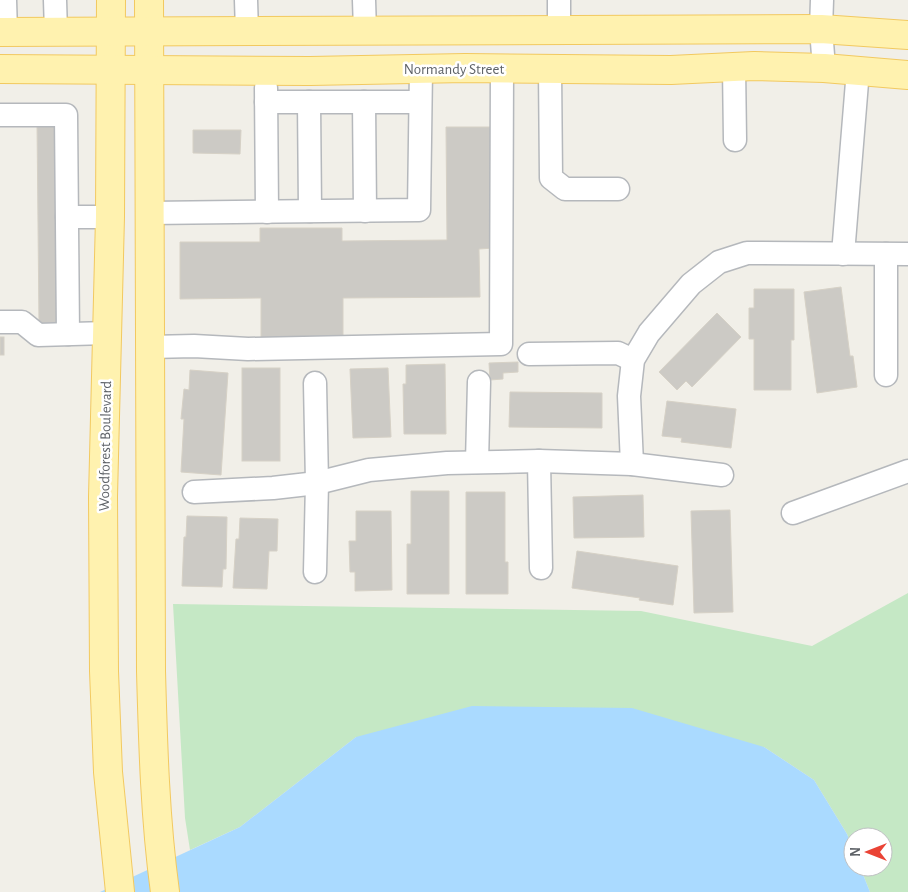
<svg xmlns="http://www.w3.org/2000/svg" width="908" height="892" viewBox="0 0 908 892" font-family="'Alegreya Sans',sans-serif">
<style>
.green{fill:#c5e8c5}
.water{fill:#aadaff}
.building{fill:#cccac5;stroke:#d6d1c6}
.lines{fill:none;stroke-linecap:round;stroke-linejoin:round}
.minor-casing{stroke:#b5b8bc;stroke-width:25}
.major-casing{stroke:#f2c960;stroke-width:30}
.minor{stroke:#fff;stroke-width:22}
.major{stroke:#fff2af;stroke-width:28}
.labels{text-anchor:middle;stroke-width:5;stroke-linejoin:round;paint-order:stroke}
.street-label{font-size:15px;fill:#5f6368;stroke:#fff}
</style>
<rect width="100%" height="100%" fill="#f1efe8"/>
<polygon class="green" points="908,593 908,892 870,892 860,867 883,867 883,837 853,837 853,849 847,834 814,780 764,747 356,737 240,827 190,850 185,818 173,604 641,611 812,646"/>
<polygon class="water" points="472,706 632,708 764,747 814,780 847,834 853,849 853,867 860,867 870,892 100,892 240,827 356,737"/>
<g class="building">
<polygon points="37,123 56,123 58,324 39,324"/>
<polygon points="446,127 493,127 494,248 479,249 480,297 343,298 343,341 261,342 261,298 180,299 180,242 260,242 260,228 342,228 342,241 447,240"/>
<polygon points="193,130 241,130 240,154 193,153"/>
<polygon points="841,287 850,356 853,356 857,387 817,393 804,292"/>
<polygon points="754,289 794,289 794,340 791,340 791,390 754,390 754,339 749,339 749,308 754,308"/>
<polygon points="717,313 741,337 692,387 686,381 677,390 659,372"/>
<rect x="0" y="337" width="4" height="18"/>
<polygon points="518,362 518,372 503,373 503,379 490,380 489,363"/>
<polygon points="445,364 446,434 404,434 403,384 406,384 406,365"/>
<rect x="242" y="368" width="38" height="93"/>
<polygon points="388,368 391,437 353,438 350,369"/>
<polygon points="190,370 228,373 221,475 181,472 184,419 181,419 184,389 189,390"/>
<polygon points="510,392 602,393 602,428 509,427"/>
<polygon points="667,401 736,409 731,448 681,442 682,438 662,436"/>
<polygon points="411,491 449,491 449,594 407,594 407,544 411,544"/>
<polygon points="466,492 505,492 505,562 508,562 508,594 466,594"/>
<polygon points="643,495 644,537 574,538 573,497"/>
<polygon points="730,510 733,612 694,613 691,511"/>
<polygon points="356,511 391,511 392,590 355,591 355,572 350,572 349,541 356,541"/>
<polygon points="187,516 227,517 226,569 223,569 222,587 182,586 184,537 186,537"/>
<polygon points="240,518 278,519 277,551 269,551 267,589 233,588 236,539 239,539"/>
<polygon points="577,551 678,566 673,605 639,600 640,598 572,588"/>
</g>
<g class="lines">
<defs>
<g id="minor">
<polyline points="5,0 6,32"/>
<polyline points="55,0 56,32"/>
<polyline points="246,0 247,32"/>
<polyline points="364,0 365,31"/>
<polyline points="559,0 559,30"/>
<polyline points="822,0 821,29 824,68"/>
<polyline points="734,67 735,140"/>
<polyline points="550,69 551,178 565,189 618,189"/>
<polyline points="266,88 267,212"/>
<polyline points="266,102 420,102"/>
<polyline points="309,102 310,211"/>
<polyline points="364,102 365,211"/>
<polyline points="0,115 66,115 68,334"/>
<polyline points="149,213 419,210 421,69"/>
<polyline points="67,217 110,217"/>
<polyline points="843,254 858,70"/>
<polyline points="886,254 886,375"/>
<polyline points="0,322 22,322 38,335 107,333"/>
<polyline points="150,347 194,346 248,349 501,344 502,69"/>
<polyline points="529,354 618,353 633,360"/>
<polyline points="539,461 541,568"/>
<polyline points="477,462 479,382"/>
<polyline points="632,464 629,396 633,360 649,333 691,284 719,262 747,253 908,254"/>
<polyline points="194,492 273,488 317,483 369,470 447,463 539,461 632,464 722,475"/>
<polyline points="793,513 908,471"/>
<polyline points="315,572 317,483 315,383"/>
</g>
<g id="major">
<polyline points="111,0 110,217 103,497 104,671 108,772 120,892"/>
<path d="M149,0l2,671c2,74 4,148 14,221"/>
<polyline points="0,32 821,29 908,35"/>
<polyline points="0,69 310,71 465,68 671,70 754,66 824,68 908,75"/>
</g>
</defs>
<use href="#minor" class="minor-casing"/>
<use href="#major" class="major-casing"/>
<use href="#minor" class="minor"/>
<use href="#major" class="major"/>
</g>
<g class="labels">
<g class="street-label">
<text x="454" y="74">Normandy Street</text>
<text transform="translate(105 446) rotate(-89)" y="5">Woodforest Boulevard</text>
</g>
</g>
<g transform="translate(868 852) rotate(270)"><circle r="24" fill="#ffffff" stroke="#bfc1c3"/>
<path d="M0-4L9 19L0 12L-9 19Z" fill="#ea4335"/>
<text y="-8" font-size="14" font-weight="bold" text-anchor="middle" fill="#5f6368">N</text>
</g>
</svg>
